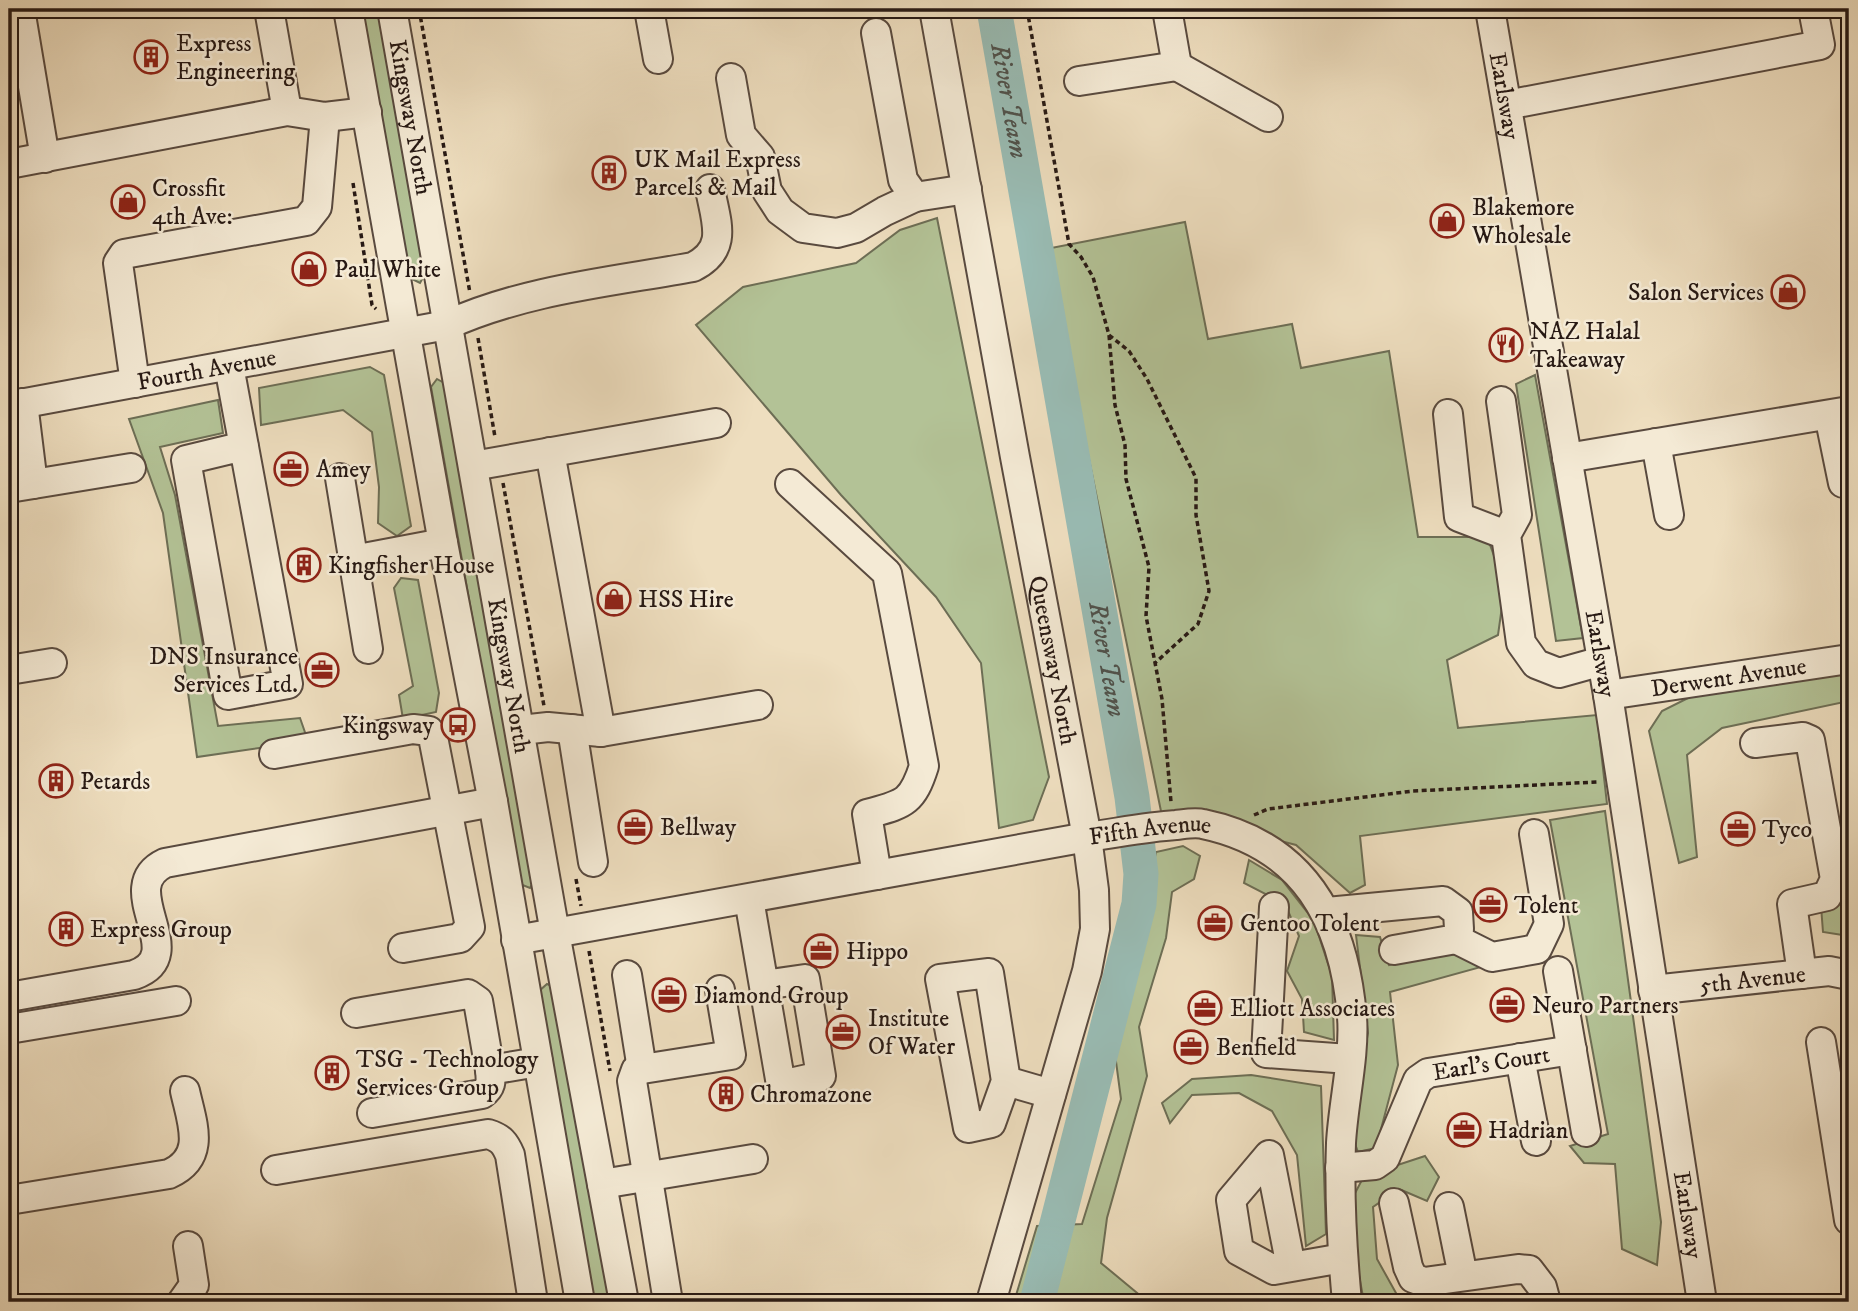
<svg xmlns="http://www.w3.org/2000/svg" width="1858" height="1311" viewBox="0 0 1858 1311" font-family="'IM FELL DW Pica',serif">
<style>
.green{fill:#b3c296;stroke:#6d6e55;stroke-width:2}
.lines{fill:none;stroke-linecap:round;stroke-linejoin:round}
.river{stroke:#99bcb4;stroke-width:35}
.minor-casing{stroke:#594a3f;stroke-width:32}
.path{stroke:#271914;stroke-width:3.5;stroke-dasharray:5 3.5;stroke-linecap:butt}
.minor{stroke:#f4ead5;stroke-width:28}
.labels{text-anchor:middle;stroke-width:5;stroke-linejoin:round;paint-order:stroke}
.poi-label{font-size:24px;fill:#271914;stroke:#f4ead5;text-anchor:start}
.street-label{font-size:24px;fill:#271914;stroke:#f4ead5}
.water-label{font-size:26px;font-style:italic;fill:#4f524c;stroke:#f4ead5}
</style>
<rect width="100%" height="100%" fill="#eedebf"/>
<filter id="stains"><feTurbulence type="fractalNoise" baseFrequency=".00286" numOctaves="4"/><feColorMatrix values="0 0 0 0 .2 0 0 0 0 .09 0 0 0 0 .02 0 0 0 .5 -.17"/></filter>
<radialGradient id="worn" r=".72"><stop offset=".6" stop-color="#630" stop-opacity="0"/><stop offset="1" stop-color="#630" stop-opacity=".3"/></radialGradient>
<g class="green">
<polygon points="362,9 380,9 425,274 420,283 410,278"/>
<polygon points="937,218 1049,777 1033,820 999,828 981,663 936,597 841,495 696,325 743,287 856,263 900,230"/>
<polygon points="1185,222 1208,339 1292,324 1301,368 1389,351 1418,537 1487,537 1505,585 1498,635 1447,660 1458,728 1597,715 1607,804 1360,836 1365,885 1350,893 1296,845 1223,826 1162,816 1046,249"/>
<polygon points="370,367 384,375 411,526 397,536 378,523 379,487 372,432 343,410 261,425 259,388"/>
<polygon points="1535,375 1583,638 1556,641 1516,384"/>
<polygon points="437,379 446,384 535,879 530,888 520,884 431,387"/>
<polygon points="218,400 223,433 160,447 175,495 218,726 300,718 308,741 197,757 163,513 129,419"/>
<polygon points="401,578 418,580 439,693 436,712 403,719 399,695 413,686 394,588"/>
<polygon points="1849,671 1849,701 1722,728 1687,755 1697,857 1679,863 1649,731 1662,711 1692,696"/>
<polygon points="1605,811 1661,1222 1657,1265 1622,1249 1615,1164 1584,1163 1570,1146 1608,1134 1550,820"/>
<polygon points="1183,846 1200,856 1194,879 1172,892 1166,938 1139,1027 1147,1076 1107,1218 1101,1263 1148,1302 1014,1302 1037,1226 1082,1224 1121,1099 1115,1054 1156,852"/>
<polygon points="1249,860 1282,880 1314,921 1332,976 1334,1040 1304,1032 1302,999 1287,971 1299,936 1285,904 1244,883"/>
<polygon points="1849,901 1849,936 1823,932 1821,906"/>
<polygon points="1356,935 1380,937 1389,965 1459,953 1481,967 1390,992 1398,1065 1376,1148 1358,1152 1350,1130 1368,1033"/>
<polygon points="547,984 552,986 613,1302 592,1302 538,992"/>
<polygon points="1251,1075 1321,1086 1326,1234 1306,1246 1297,1155 1272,1111 1239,1093 1192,1095 1170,1123 1162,1103 1192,1079"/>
<polygon points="1425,1156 1439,1177 1427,1201 1399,1189 1373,1207 1377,1259 1401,1302 1364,1302 1353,1243 1353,1197 1364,1176"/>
</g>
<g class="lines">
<path class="river" id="s1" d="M994,9l138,788 9,77 -2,30 -102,398"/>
<defs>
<g id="minor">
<polyline points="20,9 45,158"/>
<polyline points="269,9 287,111"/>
<polyline points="348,9 443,543 493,802 580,1302"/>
<path id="s2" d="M392,9l163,924 69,369"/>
<polyline points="649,9 658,59"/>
<path id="s3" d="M934,9l81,448 72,380 7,53 1,39 -8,42 -96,331"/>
<path id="s4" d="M1490,9l118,686 94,607"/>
<polyline points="876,33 903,180 915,197 967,189"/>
<polyline points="1177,66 1268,117"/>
<polyline points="731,78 741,135 760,157 767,191 780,211 803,228 837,233 856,228 885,211 915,197"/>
<polyline points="1079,81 1177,66 1167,9"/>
<polyline points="1507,105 1820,45 1813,9"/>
<polyline points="9,164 287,111 325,117 367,112"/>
<polyline points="229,366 288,684 228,695 186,460 244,446"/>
<polyline points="135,383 118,263 124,254 306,221 317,207 325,117"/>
<polyline points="1501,401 1517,515 1506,535 1521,643 1536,664 1559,673 1602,661"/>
<polyline points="23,403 33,484"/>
<path id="s5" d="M9,406l438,-81c77,-35 163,-43 246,-58 36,-18 23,-45 17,-78"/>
<polyline points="1448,414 1459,517 1506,535"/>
<polyline points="1829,415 1843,483"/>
<polyline points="1656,443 1669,515"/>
<polyline points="550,452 601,732"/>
<polyline points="1567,458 1849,411"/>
<polyline points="473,466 716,423"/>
<polyline points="340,478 368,649"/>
<path d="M790,484l97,89 37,193c-12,38 -21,38 -57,48l10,61"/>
<polyline points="9,488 131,468"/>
<polyline points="353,560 443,543"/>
<polyline points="9,670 52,663"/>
<path id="s6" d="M1608,695l241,-36"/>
<polyline points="572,729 593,862"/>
<polyline points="521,730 548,727 601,732 758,705"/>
<polyline points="1755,743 1803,737 1810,740 1835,879 1827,896 1792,904 1802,974"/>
<polyline points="274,754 413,729 429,731 433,737 470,927 460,938 403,948"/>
<polyline points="749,899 781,1085 821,1076 805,979 764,985"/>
<polyline points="1274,907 1266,1053 1349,1059"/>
<polyline points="1327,912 1443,901 1458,912 1459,929 1456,939 1394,950"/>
<polyline points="1456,939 1492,957 1537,949 1549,924 1534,834"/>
<path id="s7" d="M516,940l571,-103c30,-4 59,-10 89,-12 9,-1 19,-3 27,-1 101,21 141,96 149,193 3,38 -9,87 -11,126 -2,54 1,106 6,159"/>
<polyline points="1558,971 1586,1132"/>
<polyline points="627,975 642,1069"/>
<path id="s8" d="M1653,990l176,-19 20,4"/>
<path d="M9,997l125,-22c59,-20 -22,-87 31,-112l328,-61"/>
<polyline points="356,1013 468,994 478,1001 490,1070"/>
<polyline points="9,1029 176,1001"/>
<polyline points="1821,1042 1849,1220"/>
<polyline points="1520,1058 1536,1141"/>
<polyline points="1006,1081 989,973 940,979 968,1128 991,1123 1006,1081 1051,1094"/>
<path d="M372,1113l110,-19c10,-7 9,-13 8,-24l48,-8"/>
<path id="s9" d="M1340,1168l35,-3 10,-7 33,-78 10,-7 144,-23"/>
<path d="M276,1170l212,-36c13,4 17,9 22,21l23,147"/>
<polyline points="602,1184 753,1159"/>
<path d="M9,1200l160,-26c38,-17 23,-51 16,-83"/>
<polyline points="1394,1203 1408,1267 1413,1278 1424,1282 1518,1269 1529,1270 1542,1287 1546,1302"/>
<polyline points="1449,1207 1463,1276"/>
<polyline points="1291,1267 1269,1155 1231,1200 1239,1251 1274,1270 1343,1258"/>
<polyline points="182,1302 194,1285 188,1246"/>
<polyline points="668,1302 632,1081 636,1070 731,1055 720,990"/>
</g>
</defs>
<use href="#minor" class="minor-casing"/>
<g class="path">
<polyline points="419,9 470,293"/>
<polyline points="1027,9 1069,244 1081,257 1093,277 1109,335 1115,405 1125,445 1126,479 1149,567 1146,616 1162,699 1171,802"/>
<polyline points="353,183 372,305 376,309"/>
<polyline points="1109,335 1129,351 1147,379 1196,478 1196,515 1209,591 1198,624 1155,663"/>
<polyline points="478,338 495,437"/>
<polyline points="503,483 544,706"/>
<polyline points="1254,815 1268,809 1413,791 1597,782"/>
<polyline points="576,879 581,906"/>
<polyline points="589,951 610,1071"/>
</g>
<use href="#minor" class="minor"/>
</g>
<defs>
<symbol id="building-ring" viewBox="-11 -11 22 22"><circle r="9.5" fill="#f4ead5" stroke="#8f2418" stroke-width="1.5"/><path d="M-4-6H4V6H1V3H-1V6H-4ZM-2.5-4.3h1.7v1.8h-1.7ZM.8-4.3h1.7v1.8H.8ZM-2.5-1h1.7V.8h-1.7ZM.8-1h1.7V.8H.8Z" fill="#8f2418"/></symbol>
<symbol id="shop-ring" viewBox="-11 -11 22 22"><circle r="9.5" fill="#f4ead5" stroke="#8f2418" stroke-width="1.5"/><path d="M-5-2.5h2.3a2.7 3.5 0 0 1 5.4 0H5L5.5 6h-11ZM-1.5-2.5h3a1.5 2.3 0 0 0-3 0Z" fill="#8f2418"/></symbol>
<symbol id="restaurant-ring" viewBox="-11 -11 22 22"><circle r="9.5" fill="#f4ead5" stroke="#8f2418" stroke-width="1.5"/><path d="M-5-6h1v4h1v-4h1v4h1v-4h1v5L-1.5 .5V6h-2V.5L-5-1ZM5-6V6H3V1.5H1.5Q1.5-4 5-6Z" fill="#8f2418"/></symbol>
<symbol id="office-ring" viewBox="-11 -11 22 22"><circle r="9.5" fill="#f4ead5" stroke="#8f2418" stroke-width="1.5"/><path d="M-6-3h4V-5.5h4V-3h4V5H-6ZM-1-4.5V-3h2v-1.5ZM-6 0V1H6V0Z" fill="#8f2418"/></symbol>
<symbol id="bus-ring" viewBox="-11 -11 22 22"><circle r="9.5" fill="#f4ead5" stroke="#8f2418" stroke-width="1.5"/><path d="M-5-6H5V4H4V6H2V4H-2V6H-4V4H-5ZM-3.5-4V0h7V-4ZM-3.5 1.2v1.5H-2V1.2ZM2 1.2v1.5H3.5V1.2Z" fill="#8f2418"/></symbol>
</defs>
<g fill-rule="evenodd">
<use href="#building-ring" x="132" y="38" width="38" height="38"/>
<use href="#building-ring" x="590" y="154" width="38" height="38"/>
<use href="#shop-ring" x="109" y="183" width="38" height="38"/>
<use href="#shop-ring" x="1428" y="202" width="38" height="38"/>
<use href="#shop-ring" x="290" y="250" width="38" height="38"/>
<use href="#shop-ring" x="1769" y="273" width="38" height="38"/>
<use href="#restaurant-ring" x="1487" y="326" width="38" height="38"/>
<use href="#office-ring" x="272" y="450" width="38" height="38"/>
<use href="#building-ring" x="285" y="546" width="38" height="38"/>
<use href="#shop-ring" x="595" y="580" width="38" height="38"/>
<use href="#office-ring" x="303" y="651" width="38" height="38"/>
<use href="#bus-ring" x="439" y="706" width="38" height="38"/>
<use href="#building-ring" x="37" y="762" width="38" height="38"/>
<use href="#office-ring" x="616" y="808" width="38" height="38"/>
<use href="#office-ring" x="1719" y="810" width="38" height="38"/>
<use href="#office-ring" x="1471" y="886" width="38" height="38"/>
<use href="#office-ring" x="1196" y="904" width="38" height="38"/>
<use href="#building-ring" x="47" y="910" width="38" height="38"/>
<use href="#office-ring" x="802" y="932" width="38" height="38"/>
<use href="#office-ring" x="650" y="976" width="38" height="38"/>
<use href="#office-ring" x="1488" y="986" width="38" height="38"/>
<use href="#office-ring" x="1186" y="989" width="38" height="38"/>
<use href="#office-ring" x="824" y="1013" width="38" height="38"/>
<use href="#office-ring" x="1172" y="1028" width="38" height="38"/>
<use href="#building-ring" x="313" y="1054" width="38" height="38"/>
<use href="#building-ring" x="707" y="1075" width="38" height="38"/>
<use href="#office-ring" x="1445" y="1111" width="38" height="38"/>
</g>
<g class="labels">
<g class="poi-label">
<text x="176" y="51">Express<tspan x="176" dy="28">Engineering</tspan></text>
<text x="634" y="167">UK Mail Express<tspan x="634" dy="28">Parcels &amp; Mail</tspan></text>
<text x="152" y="196">Crossfit<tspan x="152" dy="28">4th Ave:</tspan></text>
<text x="1472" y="215">Blakemore<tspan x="1472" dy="28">Wholesale</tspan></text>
<text x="334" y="277">Paul White</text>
<text x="1764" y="300" text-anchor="end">Salon Services</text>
<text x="1530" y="339">NAZ Halal<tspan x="1530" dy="28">Takeaway</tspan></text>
<text x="316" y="477">Amey</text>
<text x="328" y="573">Kingfisher House</text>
<text x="638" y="607">HSS Hire</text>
<text x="298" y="664" text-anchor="end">DNS Insurance<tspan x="298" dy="28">Services Ltd.</tspan></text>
<text x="434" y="733" text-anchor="end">Kingsway</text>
<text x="80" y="789">Petards</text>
<text x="660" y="835">Bellway</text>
<text x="1762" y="837">Tyco</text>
<text x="1514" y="913">Tolent</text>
<text x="1240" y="931">Gentoo Tolent</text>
<text x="90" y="937">Express Group</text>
<text x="846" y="959">Hippo</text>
<text x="694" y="1003">Diamond Group</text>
<text x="1532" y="1013">Neuro Partners</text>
<text x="1230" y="1016">Elliott Associates</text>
<text x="868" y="1026">Institute<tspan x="868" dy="28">Of Water</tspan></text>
<text x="1216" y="1055">Benfield</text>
<text x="356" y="1067">TSG - Technology<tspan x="356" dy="28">Services Group</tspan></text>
<text x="750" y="1102">Chromazone</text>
<text x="1488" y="1138">Hadrian</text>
</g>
<g class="street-label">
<text dy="8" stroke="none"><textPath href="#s4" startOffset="88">Earlsway</textPath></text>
<text dy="8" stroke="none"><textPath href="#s2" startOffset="110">Kingsway North</textPath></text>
<text dy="8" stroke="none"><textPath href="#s5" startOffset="201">Fourth Avenue</textPath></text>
<text dy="8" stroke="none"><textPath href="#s4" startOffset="654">Earlsway</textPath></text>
<text dy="8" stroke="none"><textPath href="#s3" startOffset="662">Queensway North</textPath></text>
<text dy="8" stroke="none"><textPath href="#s2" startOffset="677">Kingsway North</textPath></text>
<text dy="8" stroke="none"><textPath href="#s6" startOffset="122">Derwent Avenue</textPath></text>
<text dy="8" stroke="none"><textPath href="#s7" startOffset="644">Fifth Avenue</textPath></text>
<text dy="8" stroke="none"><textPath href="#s8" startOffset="100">5th Avenue</textPath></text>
<text dy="8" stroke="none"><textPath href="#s9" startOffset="208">Earl's Court</textPath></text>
<text dy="8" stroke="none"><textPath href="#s4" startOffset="1222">Earlsway</textPath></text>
</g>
<g class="water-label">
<text dy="9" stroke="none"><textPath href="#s1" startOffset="93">River Team</textPath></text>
<text dy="9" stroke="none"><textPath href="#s1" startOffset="660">River Team</textPath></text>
</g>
</g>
<rect width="1858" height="1311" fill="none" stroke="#eedebf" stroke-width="35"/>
<rect x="10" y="10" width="1837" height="1290" fill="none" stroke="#271914" stroke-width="3.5"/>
<rect x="18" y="18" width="1823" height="1276" fill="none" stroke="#271914" stroke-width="2"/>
<rect width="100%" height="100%" filter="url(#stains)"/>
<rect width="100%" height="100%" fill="url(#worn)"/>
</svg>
